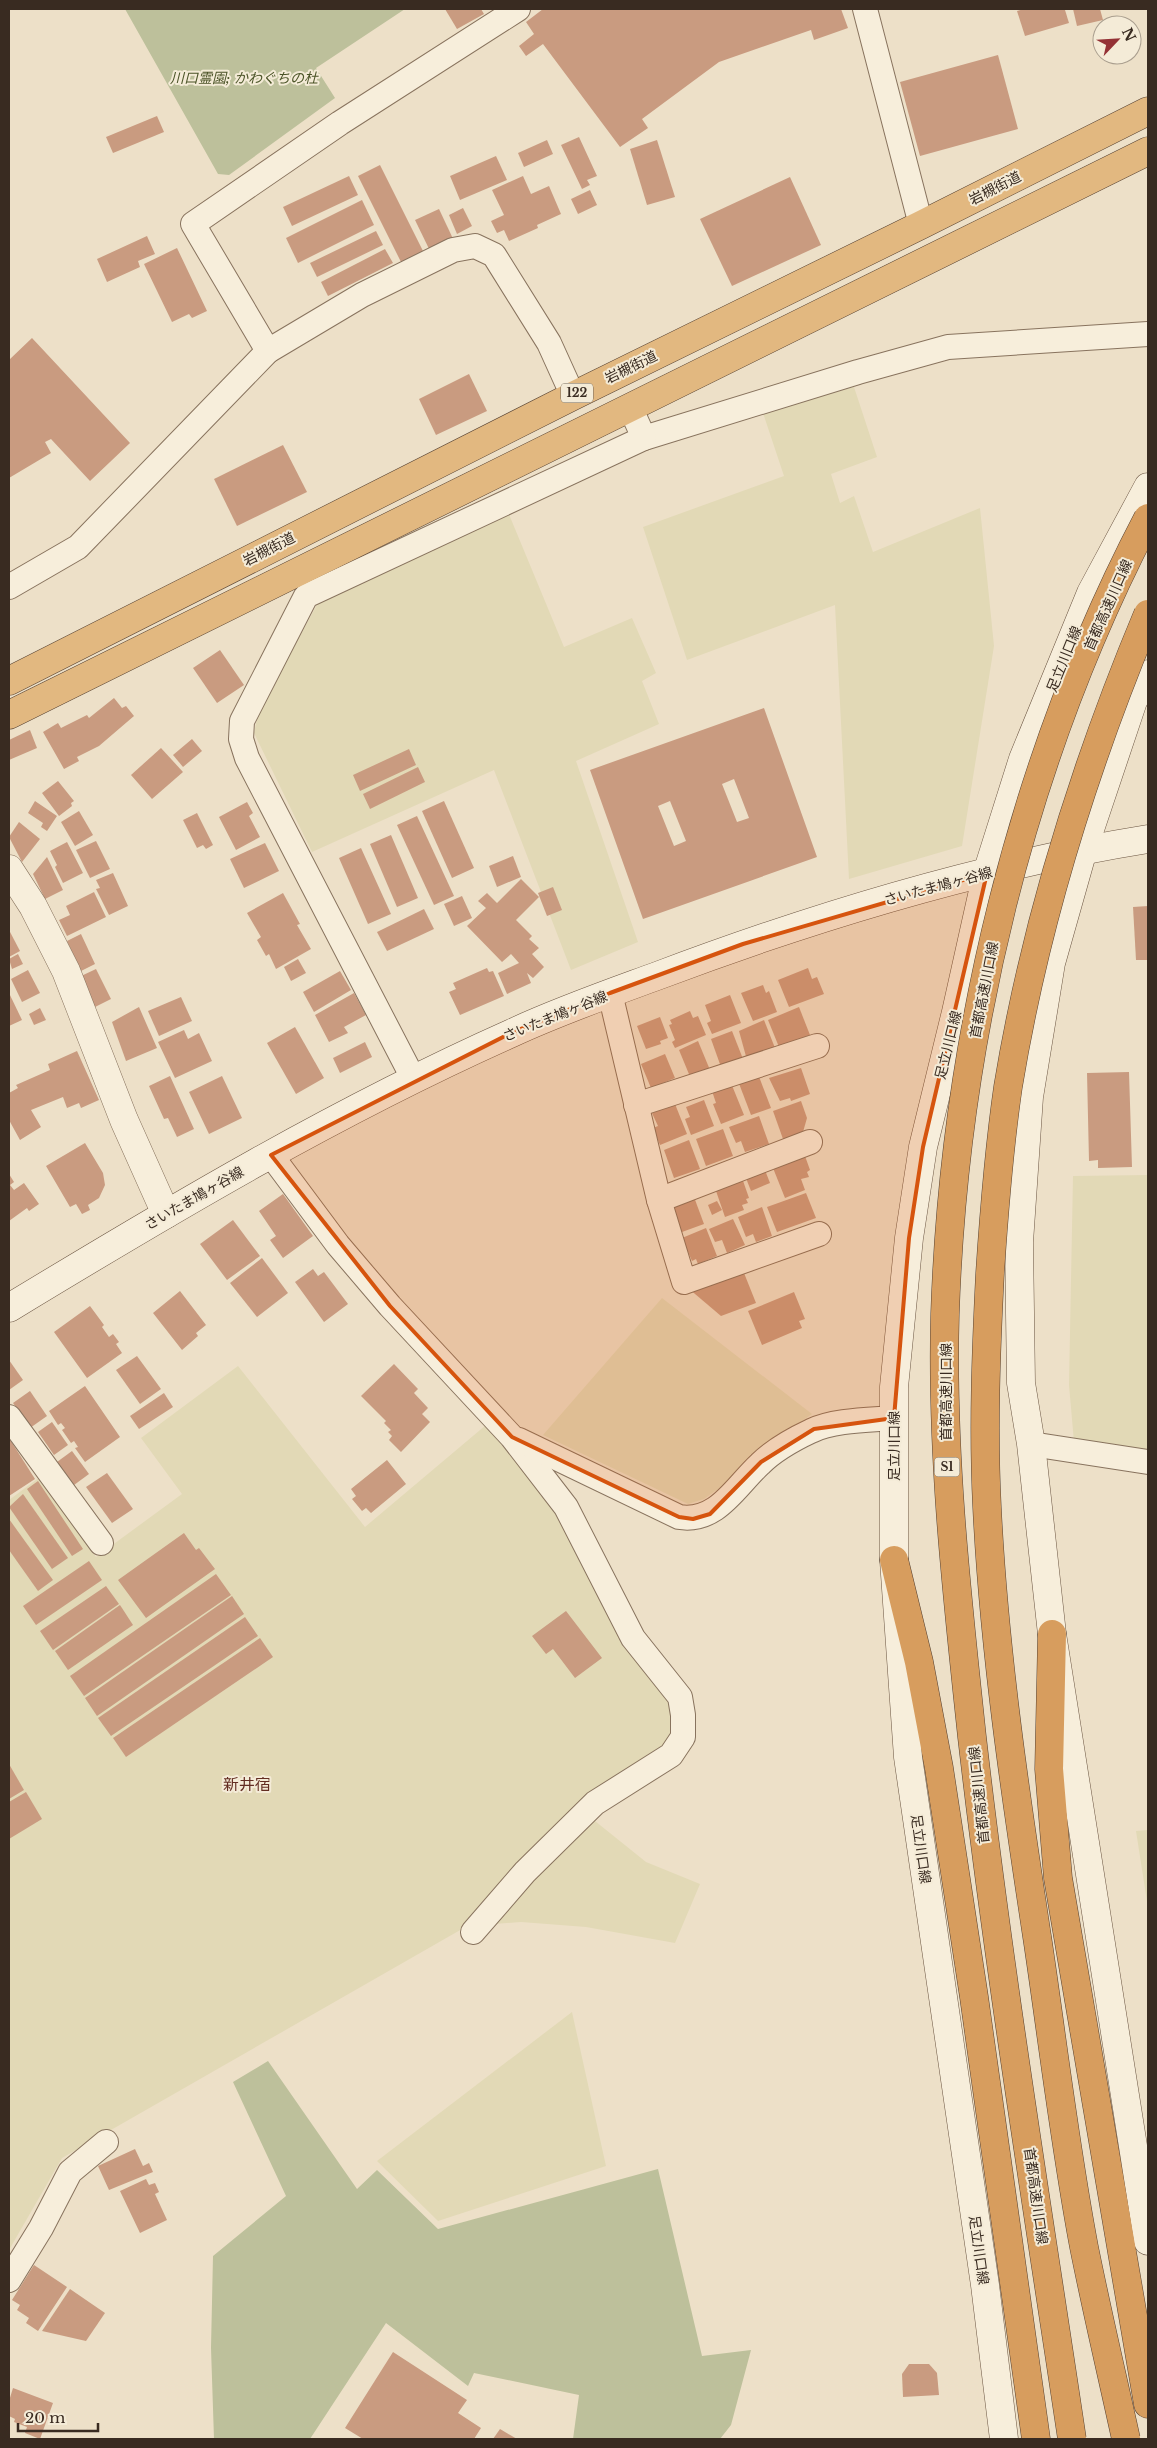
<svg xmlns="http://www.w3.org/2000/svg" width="1157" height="2448" viewBox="0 0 1157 2448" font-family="'Libre Baskerville','Noto Sans JP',serif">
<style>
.farmland{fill:#e2d9b6}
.cemetery{fill:#bdc09b}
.building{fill:#c99b80;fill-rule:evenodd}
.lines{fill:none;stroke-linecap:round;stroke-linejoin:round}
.minor-casing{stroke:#88735e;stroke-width:26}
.tertiary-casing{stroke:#88735e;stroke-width:29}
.secondary-casing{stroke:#6a5441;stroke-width:29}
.trunk-casing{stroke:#564131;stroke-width:29}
.motorway-casing{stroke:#564131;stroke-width:29}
.minor{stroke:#f7eedb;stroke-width:24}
.tertiary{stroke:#f7eedb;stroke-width:28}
.secondary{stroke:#f7eedb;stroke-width:28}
.trunk{stroke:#e2b880;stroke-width:28}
.motorway{stroke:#d79d5e;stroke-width:28}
.motorway-bridge-casing{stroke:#564131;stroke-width:29;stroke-linecap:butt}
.motorway-bridge{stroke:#d79d5e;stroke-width:28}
.marked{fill:#d6540e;fill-opacity:0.2;stroke:#d6540e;stroke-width:4;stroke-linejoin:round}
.labels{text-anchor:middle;stroke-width:4;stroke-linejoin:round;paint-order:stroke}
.shield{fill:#f4ebd7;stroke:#716558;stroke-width:1}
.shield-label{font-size:12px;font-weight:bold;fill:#392b21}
.park-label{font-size:14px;font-style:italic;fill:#4b5428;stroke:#f4ebd7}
.street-label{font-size:14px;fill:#392b21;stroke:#f4ebd7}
.quarter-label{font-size:16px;fill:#632d22;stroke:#f4ebd7}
</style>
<rect width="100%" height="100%" fill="#ede0c8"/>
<g class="farmland">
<polygon points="854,387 877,457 831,474 840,503 854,496 873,552 980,508 994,646 962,846 849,879 835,605 687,660 643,527 784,476 763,413"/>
<polygon points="508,512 564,647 632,618 656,673 642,681 659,724 576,761 638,942 571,970 494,770 312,852 254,733 259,710 318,603"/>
<polygon points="1148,1141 1148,1452 1074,1442 1069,1385 1073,1176 1147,1175"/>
<polygon points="662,1298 812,1414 771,1443 728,1482 704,1499 688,1504 543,1435"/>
<polygon points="238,1366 365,1527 486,1425 563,1513 673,1702 676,1731 658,1759 469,1925 62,2158 9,2250 9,1500 40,1477 96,1557 182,1494 141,1438"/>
<polygon points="590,1817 646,1862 700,1884 675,1943 586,1927 521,1922 494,1924"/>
<polygon points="1148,1830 1148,1908 1136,1831"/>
<polygon points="572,2012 606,2166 438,2221 377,2161"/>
</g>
<g class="cemetery">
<polygon points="125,9 405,9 316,68 335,98 229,175 218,174"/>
<polygon points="268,2061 357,2189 377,2170 438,2229 658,2169 702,2356 751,2350 731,2425 720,2439 573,2439 579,2395 474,2373 468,2386 386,2323 310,2439 214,2439 211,2348 213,2256 286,2196 233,2082"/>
</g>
<g class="building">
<polygon points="445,9 481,9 484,14 457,29"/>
<polygon points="543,9 841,9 848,28 814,40 811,30 719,62 642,119 648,128 620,147 543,44 526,56 519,46 534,34 526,22"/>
<polygon points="1024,9 1062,9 1065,10 1069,23 1025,36 1017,11"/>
<polygon points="1073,9 1100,9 1103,20 1077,26"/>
<polygon points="998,55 1018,129 920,156 900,82"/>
<polygon points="157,116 164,132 113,153 106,137"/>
<polygon points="579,137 597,176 587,180 590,185 582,189 561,145"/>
<polygon points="547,140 553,154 524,167 518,153"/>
<polygon points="657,140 675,197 647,205 630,149"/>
<polygon points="496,156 507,180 460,200 450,176"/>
<polygon points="380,165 423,251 401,262 358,176"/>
<polygon points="349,176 358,195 292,226 283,207"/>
<polygon points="523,176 531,194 549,186 561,214 537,225 538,228 509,241 504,230 497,233 491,221 504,215 492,190"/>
<polygon points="790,177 821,245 732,286 700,219"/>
<polygon points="590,190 597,205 578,214 571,199"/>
<polygon points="362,200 374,225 298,263 286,238"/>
<polygon points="463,208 472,226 457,234 449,215"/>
<polygon points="439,209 455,243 432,255 415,220"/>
<polygon points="376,231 383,245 317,277 310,263"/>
<polygon points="147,236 155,254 138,261 140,267 107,282 97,259"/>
<polygon points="177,248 207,311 192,318 189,314 172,322 144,264"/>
<polygon points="385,249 393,263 328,296 321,282"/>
<polygon points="32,338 130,443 90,481 51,439 45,442 51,453 9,478 9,360"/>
<polygon points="469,374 487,411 436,435 419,399"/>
<polygon points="283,445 307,492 237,526 214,479"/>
<polygon points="220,650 244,685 217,703 193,668"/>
<polygon points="114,698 122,708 126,706 134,716 99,746 77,757 79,761 64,769 43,732 58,723 61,728 87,715 89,718"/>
<path d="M764,708l53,149 -174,62 -53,-149zM734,779l15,39 -12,4 -15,-38zM670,801l16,40 -12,5 -16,-40z"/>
<polygon points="30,730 37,748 9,760 9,740"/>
<polygon points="192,739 202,751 183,767 173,755"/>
<polygon points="161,748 183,772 152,799 131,775"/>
<polygon points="409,749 416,765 360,791 353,775"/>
<polygon points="418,767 425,782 370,809 363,794"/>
<polygon points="58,781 74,801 71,803 72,806 59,816 42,793"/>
<polygon points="35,801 57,816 47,831 41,827 43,823 28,813"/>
<polygon points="444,801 474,868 452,878 422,811"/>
<polygon points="247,802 253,813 249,816 260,837 236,850 219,817"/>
<polygon points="79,811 93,835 75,846 61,822"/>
<polygon points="197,813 213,845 206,849 203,845 197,848 183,820"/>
<polygon points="417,816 454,896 434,905 397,825"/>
<polygon points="19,822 40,839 22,862 9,837"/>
<polygon points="391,835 418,898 397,907 370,844"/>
<polygon points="96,841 110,869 90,878 76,850"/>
<polygon points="67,842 83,873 63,883 55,867 57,865 50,851"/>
<polygon points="265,843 279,871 244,888 230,859"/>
<polygon points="361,848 391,914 368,924 339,858"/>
<polygon points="513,856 521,877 497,887 489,866"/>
<polygon points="47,857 63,890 45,899 33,874"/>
<polygon points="113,873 128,906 109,915 96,889 100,888 96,880"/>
<polygon points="521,879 539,897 516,920 532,936 529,939 539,948 532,954 544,967 533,978 527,973 531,983 507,994 498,973 519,963 511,954 502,962 467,926 486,908 478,901 487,893 497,903"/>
<polygon points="553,887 562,910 547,916 538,893"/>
<polygon points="94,892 106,917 67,936 59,920 70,915 66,906"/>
<polygon points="283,893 300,924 297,925 311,949 276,969 269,954 266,956 257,940 261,937 247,913"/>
<polygon points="462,896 472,918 454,926 444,904"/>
<polygon points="1148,906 1148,960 1136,960 1133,907"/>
<polygon points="424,909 434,929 387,951 377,932"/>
<polygon points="9,930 20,951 9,957"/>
<polygon points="81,934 95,964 81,971 67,941"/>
<polygon points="18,954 23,964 12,969 9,959"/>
<polygon points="298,959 306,973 291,981 284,967"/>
<polygon points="487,968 489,972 493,971 504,996 460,1015 449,992 456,989 453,983"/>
<polygon points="808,968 812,979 817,977 824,994 789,1007 778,980"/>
<polygon points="96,969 111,999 93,1008 79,977"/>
<polygon points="28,970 40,993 22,1002 11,979"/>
<polygon points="340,971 351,990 314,1012 303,992"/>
<polygon points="763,985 766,993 769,991 777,1012 753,1021 741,993"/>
<polygon points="9,993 22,1020 9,1026"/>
<polygon points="354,993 366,1015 344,1027 348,1033 329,1042 315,1015"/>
<polygon points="730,995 741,1023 712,1034 707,1023 711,1021 705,1005"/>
<polygon points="181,997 192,1021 159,1036 148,1011"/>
<polygon points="139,1007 157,1048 126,1061 112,1022"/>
<polygon points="799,1007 810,1035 779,1047 768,1020"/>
<polygon points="40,1008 46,1020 34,1025 29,1014"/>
<polygon points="690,1011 693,1018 698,1016 706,1035 675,1048 672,1042 675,1040 669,1025 672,1024 670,1020"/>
<polygon points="660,1017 668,1038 660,1041 661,1044 646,1049 637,1026"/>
<polygon points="764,1020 775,1048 747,1060 739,1031"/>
<polygon points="295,1027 324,1078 296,1094 267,1043"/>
<polygon points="184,1030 188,1039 199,1033 212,1061 175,1078 158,1042"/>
<polygon points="732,1031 743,1059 721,1067 711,1039"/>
<polygon points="698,1041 710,1070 691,1079 679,1050"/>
<polygon points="365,1042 372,1057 340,1073 333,1058"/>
<polygon points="77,1051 99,1100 81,1108 79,1103 67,1108 63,1097 31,1110 41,1127 20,1140 9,1120 9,1093 18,1088 16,1085 50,1070 48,1064"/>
<polygon points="665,1054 675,1078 651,1088 641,1064"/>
<polygon points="801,1068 810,1094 791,1101 790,1098 780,1101 769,1078"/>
<polygon points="1129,1072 1132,1167 1098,1168 1098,1160 1089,1161 1087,1073"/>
<polygon points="758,1074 771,1108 751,1115 738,1081"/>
<polygon points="170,1076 194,1129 177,1137 168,1118 164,1119 149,1086"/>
<polygon points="222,1076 242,1118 209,1134 189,1092"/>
<polygon points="731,1083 744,1115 721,1124 713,1104 716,1103 712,1091"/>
<polygon points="704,1100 714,1126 691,1135 685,1119 690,1117 686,1107"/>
<polygon points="801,1101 807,1118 803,1132 783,1139 773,1111"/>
<polygon points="675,1104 687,1134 660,1145 653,1128 658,1126 652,1113"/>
<polygon points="759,1116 769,1144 745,1152 741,1141 736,1143 729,1127"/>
<polygon points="723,1129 733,1156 706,1166 696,1139"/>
<polygon points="689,1140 700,1169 674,1178 664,1150"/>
<polygon points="85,1143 103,1173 105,1185 99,1198 88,1205 90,1210 82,1214 76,1204 70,1207 46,1166"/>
<polygon points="805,1156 810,1170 807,1172 809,1177 801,1179 805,1190 785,1198 773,1168"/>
<polygon points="763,1165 770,1183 751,1191 744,1173"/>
<polygon points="9,1174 14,1182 10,1185 14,1190 24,1183 39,1204 29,1211 27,1208 9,1221"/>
<polygon points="741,1175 749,1198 746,1199 748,1203 742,1205 744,1210 725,1217 716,1191"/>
<polygon points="806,1193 816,1218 777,1232 767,1207"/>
<polygon points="283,1194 313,1236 283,1258 270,1240 276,1236 259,1211"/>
<polygon points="694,1197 704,1224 682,1232 671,1206"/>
<polygon points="717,1201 722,1210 712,1215 708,1205"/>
<polygon points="762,1207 772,1236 756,1242 753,1234 746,1237 738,1217"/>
<polygon points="733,1219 745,1245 727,1253 722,1240 715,1242 709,1229"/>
<polygon points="233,1220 260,1256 227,1280 200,1244"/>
<polygon points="706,1228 717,1256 698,1264 696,1259 692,1261 682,1238"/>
<polygon points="262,1258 288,1293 257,1317 230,1283"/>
<polygon points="742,1268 756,1303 721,1316 688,1288"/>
<polygon points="313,1269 318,1276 324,1272 348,1304 324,1322 295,1282"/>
<polygon points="180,1291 206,1325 196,1333 198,1336 182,1350 153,1313"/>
<polygon points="794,1292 805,1319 799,1321 802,1328 762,1345 748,1311"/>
<polygon points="90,1306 104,1325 102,1327 109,1337 113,1334 119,1342 116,1344 122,1353 87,1378 54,1332"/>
<polygon points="137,1356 161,1389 140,1404 116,1370"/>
<polygon points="9,1360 23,1380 9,1390"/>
<polygon points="394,1364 418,1389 414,1393 428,1408 422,1414 430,1422 401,1452 389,1440 392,1436 388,1432 391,1430 384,1423 386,1421 361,1396"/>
<polygon points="85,1386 120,1437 85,1462 75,1448 78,1447 74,1441 71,1443 62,1430 65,1428 61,1423 58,1425 49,1411"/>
<polygon points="30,1391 47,1416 30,1428 13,1403"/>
<polygon points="164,1393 173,1407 139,1429 130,1416"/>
<polygon points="52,1422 68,1445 54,1455 38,1432"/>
<polygon points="9,1438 35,1479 9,1496"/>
<polygon points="72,1451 89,1474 74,1485 57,1462"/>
<polygon points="387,1460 406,1484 371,1513 366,1508 362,1511 352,1499 356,1496 351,1489"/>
<polygon points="107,1473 133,1509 112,1523 86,1487"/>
<polygon points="38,1481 83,1549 72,1556 27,1489"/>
<polygon points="23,1494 68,1558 52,1569 9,1507"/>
<polygon points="9,1519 53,1580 38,1591 9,1550"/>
<polygon points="184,1533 196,1550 199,1548 215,1569 146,1618 118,1580"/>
<polygon points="89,1561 102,1580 36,1625 23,1606"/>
<polygon points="216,1574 231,1595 84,1696 70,1676"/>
<polygon points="106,1586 119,1604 53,1650 40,1631"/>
<polygon points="232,1596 244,1614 97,1716 85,1698"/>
<polygon points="120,1605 133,1625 68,1670 55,1651"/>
<polygon points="566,1611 602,1658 575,1678 553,1649 546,1654 532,1636"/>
<polygon points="245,1617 258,1636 111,1736 98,1718"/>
<polygon points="260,1638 273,1657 126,1757 113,1738"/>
<polygon points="9,1764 24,1790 9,1799"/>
<polygon points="26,1792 42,1819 9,1839 9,1802"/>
<polygon points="135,2149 143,2166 149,2163 153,2172 109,2190 98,2166"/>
<polygon points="146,2179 149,2185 155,2183 159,2192 155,2194 167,2220 140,2233 120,2191"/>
<polygon points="34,2265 67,2287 38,2331 26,2323 29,2318 17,2310 20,2305 12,2300"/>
<polygon points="70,2289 105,2313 86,2341 42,2331"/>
<polygon points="393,2352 467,2400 458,2413 481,2428 474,2439 363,2439 345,2428"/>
<polygon points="909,2364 929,2364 937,2373 939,2395 903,2397 902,2374"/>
<polygon points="13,2388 53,2403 40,2439 25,2433 27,2427 14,2422 15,2419 9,2416 9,2401"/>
<polygon points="500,2429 517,2439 493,2439"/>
</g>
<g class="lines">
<defs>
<g id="minor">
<polyline points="865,9 921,225"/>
<polyline points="268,351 362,295 453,250 475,246 494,255 549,343 573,396"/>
<polyline points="644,438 858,372 948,347 1148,334"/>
<polyline points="9,587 78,547 268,351 193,224 340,123 518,9"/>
<polyline points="610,993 659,1200 684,1282 819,1234"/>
<polyline points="414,1080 247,758 241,739 242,721 306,596 644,438 630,407"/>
<polyline points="636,1105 817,1046"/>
<polyline points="271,1155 338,1245 390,1306 512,1437 566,1507 633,1638 680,1697 683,1715 683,1737 671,1755 595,1803 525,1872 473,1932"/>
<polyline points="659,1200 810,1142"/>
<polyline points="9,1417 101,1543"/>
<path d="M519,1440l160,77c38,6 56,-30 81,-53 14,-14 34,-25 51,-33 22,-11 59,-11 83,-13"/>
<polyline points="1031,1444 1148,1462"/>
<polyline points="9,2280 41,2228 70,2172 106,2142"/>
</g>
<polyline id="tertiary" points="9,869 33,906 66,971 124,1120 166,1214"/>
<g id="secondary">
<polyline points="1148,674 1133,701 1083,850 1051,963 1029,1097 1019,1242 1021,1383 1031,1444 1052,1634 1148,2241"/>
<path d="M9,1308c163,-99 328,-197 503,-275 47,-22 96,-39 145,-57 159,-60 323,-110 491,-137"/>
<polyline points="1004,2439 985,2285 908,1757 894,1560 894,1387 909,1238 923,1147 956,1012 987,873 1023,759 1091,593 1148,487"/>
</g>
<g id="trunk">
<polyline points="9,681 573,396 921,225 1148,111"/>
<polyline points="9,715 1148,151"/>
</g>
<g id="motorway">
<polyline points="894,1560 919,1662 939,1768 974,1997 1036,2439"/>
<polyline points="1052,1634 1049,1769 1058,1878 1148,2404"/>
</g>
</defs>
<use href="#minor" class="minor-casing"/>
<use href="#tertiary" class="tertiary-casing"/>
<use href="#secondary" class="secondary-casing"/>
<use href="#trunk" class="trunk-casing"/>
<use href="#motorway" class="motorway-casing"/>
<use href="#minor" class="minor"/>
<use href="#tertiary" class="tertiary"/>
<use href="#secondary" class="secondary"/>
<use href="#trunk" class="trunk"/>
<use href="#motorway" class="motorway"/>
<defs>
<g id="motorway-bridge">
<path d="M1072,2439c-35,-234 -73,-467 -100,-702 -15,-141 -31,-282 -27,-423 9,-272 76,-554 203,-796"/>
<path d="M1126,2439c-14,-64 -29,-127 -42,-192 -19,-100 -31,-203 -46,-304 -22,-144 -44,-291 -51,-436 -4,-78 -1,-156 3,-234 4,-61 9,-124 18,-186 27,-164 76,-320 140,-473"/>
</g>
</defs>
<use href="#motorway-bridge" class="motorway-bridge-casing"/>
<use href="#motorway-bridge" class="motorway-bridge"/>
</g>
<path class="marked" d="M987,873l-64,274 -14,91 -15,180 -80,11 -53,33 -51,52 -17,5 -14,-2 -167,-80 -122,-131 -119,-151 242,-123 97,-39 133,-49z"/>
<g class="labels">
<g class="shield">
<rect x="561" y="383.5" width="32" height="19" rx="4"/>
<rect x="934.5" y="1457.5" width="25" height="19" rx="4"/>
</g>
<g class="shield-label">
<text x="577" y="397">122</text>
<text x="947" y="1471">S1</text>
</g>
<g class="park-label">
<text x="244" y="83">川口霊園; かわぐちの杜</text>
</g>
<g class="street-label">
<text transform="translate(995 188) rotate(-27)" y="5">岩槻街道</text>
<text transform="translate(631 367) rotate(-26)" y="5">岩槻街道</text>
<text transform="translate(269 549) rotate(-27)" y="5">岩槻街道</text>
<text transform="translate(1108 605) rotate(-66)" y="5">首都高速川口線</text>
<text transform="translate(1064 659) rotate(-68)" y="5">足立川口線</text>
<text transform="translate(938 886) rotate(-15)" y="5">さいたま鳩ヶ谷線</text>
<text transform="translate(984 990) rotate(-79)" y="5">首都高速川口線</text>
<text transform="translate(555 1016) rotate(-22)" y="5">さいたま鳩ヶ谷線</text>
<text transform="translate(948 1045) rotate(-76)" y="5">足立川口線</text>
<text transform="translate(194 1198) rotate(-30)" y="5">さいたま鳩ヶ谷線</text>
<text transform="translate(946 1392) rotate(-90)" y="5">首都高速川口線</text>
<text transform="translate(894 1446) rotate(-90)" y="5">足立川口線</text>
<text transform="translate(979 1795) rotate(-96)" y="5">首都高速川口線</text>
<text transform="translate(921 1849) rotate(82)" y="5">足立川口線</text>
<text transform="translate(1036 2196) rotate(82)" y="5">首都高速川口線</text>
<text transform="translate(979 2250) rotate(82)" y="5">足立川口線</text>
</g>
<g class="quarter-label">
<text x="247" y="1790">新井宿</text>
</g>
</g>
<rect width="1157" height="2448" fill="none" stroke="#392b21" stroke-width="20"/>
<g transform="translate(1117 40) rotate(65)"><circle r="24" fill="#f4ebd7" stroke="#a99e8e"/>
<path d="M0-4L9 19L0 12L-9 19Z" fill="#943135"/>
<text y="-8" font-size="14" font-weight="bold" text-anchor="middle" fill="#392b21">N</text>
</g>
<path d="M18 2423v8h80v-8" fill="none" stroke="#392b21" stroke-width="2.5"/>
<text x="25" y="2423" font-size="15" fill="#392b21" stroke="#f4ebd7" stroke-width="4" paint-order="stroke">20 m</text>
</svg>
